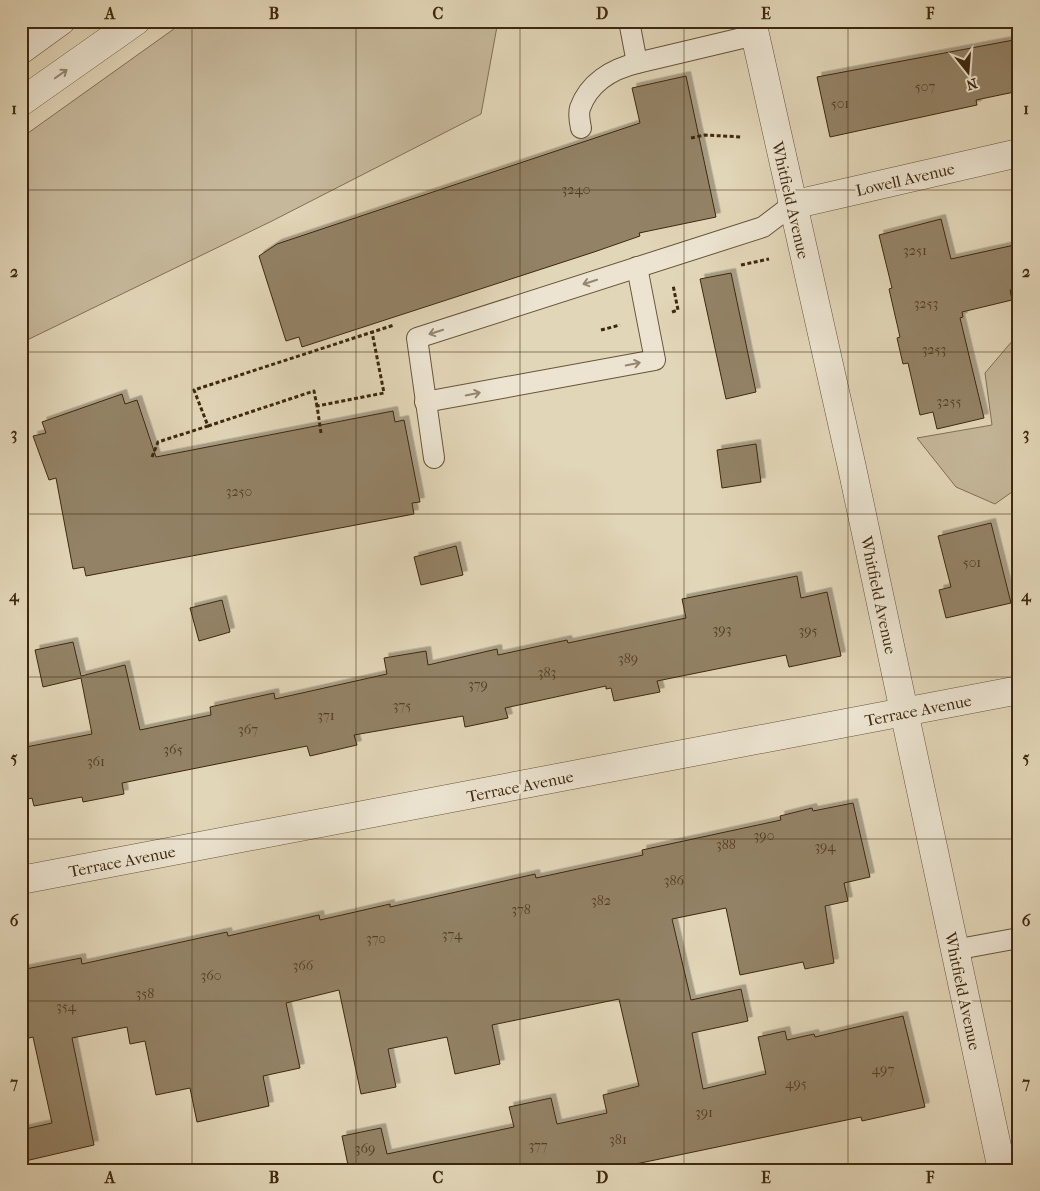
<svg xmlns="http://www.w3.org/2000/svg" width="1040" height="1191" viewBox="0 0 1040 1191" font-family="'IM FELL French Canon',serif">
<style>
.green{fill:#c6b89b;stroke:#827054}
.building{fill:#938266;stroke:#3e280d;filter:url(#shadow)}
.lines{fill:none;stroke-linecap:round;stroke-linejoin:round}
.service-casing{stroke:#675438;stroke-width:22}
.minor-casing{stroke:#675438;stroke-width:29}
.tertiary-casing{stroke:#675438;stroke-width:29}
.path{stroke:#3e280d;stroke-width:3;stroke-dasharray:4 2.5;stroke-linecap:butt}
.service{stroke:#ece4d1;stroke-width:20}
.minor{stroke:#ece4d1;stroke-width:28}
.tertiary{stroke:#ece4d1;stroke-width:28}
.oneway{stroke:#95866f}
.grid{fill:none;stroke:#3e280d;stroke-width:1;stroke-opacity:0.55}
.labels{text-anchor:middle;stroke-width:5;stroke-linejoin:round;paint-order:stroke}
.number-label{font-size:14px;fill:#533e23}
.street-label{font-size:16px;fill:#3e280d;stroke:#ece4d1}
.neatline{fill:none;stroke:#3e280d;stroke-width:2}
.grid-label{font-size:16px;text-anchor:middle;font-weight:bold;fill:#3e280d}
</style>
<defs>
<filter id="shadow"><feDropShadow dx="4.5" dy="-4.5" stdDeviation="0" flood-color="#0004"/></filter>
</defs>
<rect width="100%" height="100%" fill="#e2d6b8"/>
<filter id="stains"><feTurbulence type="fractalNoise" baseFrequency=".004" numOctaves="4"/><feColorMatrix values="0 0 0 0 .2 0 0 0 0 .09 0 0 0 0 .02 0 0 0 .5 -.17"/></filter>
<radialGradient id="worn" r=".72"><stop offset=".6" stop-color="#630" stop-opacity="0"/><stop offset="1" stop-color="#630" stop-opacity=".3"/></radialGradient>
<g class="green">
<polygon points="185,21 498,21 481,114 272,221 21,343 21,138"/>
<polygon points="1019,333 1019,487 995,504 956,487 917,438 992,425 985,373"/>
</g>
<g class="building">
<polygon points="1019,39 1019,91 976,100 977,105 830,137 817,77"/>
<polygon points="686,76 716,217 639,233 640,236 594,252 302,347 299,337 286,341 259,256 277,244 640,123 632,88"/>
<polygon points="941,219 951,259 1019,244 1019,288 1010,290 1012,300 962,312 963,317 960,318 984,418 937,429 933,412 920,415 908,363 903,364 897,338 900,337 889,289 892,288 879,235"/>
<polygon points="731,273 756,392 726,399 700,279"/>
<polygon points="122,394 125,404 137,400 156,457 393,411 395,422 404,420 420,502 412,503 414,514 86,576 84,567 73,569 56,478 49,480 33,436 46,433 42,422"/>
<polygon points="756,444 761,482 722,488 717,450"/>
<polygon points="991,523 1011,603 946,618 939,590 951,587 938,536"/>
<polygon points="456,546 463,575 421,585 414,557"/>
<polygon points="797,576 801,598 827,592 841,656 789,667 786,655 657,681 660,692 614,701 611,688 606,689 606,686 505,708 508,718 465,727 463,716 354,735 357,745 310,756 307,746 122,783 124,794 83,802 82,797 34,806 32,798 21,801 21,748 92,734 81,678 43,687 35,650 73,642 81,676 125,665 140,730 211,715 210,707 274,693 275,699 387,674 384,658 426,651 428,665 497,649 498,655 567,640 568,643 686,618 682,599"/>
<polygon points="222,600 230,632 199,641 190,608"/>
<polygon points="853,803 870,877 844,883 848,901 825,906 834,963 805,969 803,962 740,975 726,908 672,919 691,1000 741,989 748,1021 692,1033 703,1089 766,1074 758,1037 785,1031 787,1040 814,1034 815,1037 903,1016 925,1107 862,1121 861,1117 607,1170 349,1170 342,1136 381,1128 387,1154 514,1127 509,1107 551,1098 557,1124 607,1113 603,1095 639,1086 619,999 492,1025 500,1064 455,1074 447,1037 388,1049 396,1087 361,1094 339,990 286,1003 300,1068 263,1076 269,1106 197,1122 190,1088 156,1095 145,1041 130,1044 127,1027 72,1038 94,1145 21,1162 21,1130 52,1123 33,1037 21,1040 21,970 81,958 82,964 227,932 228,936 319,915 320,920 390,904 390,907 535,874 536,878 643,855 642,850 781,820 780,816 812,808 813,811"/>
</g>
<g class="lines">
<defs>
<g id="service">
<polyline points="629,21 637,63 755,35"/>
<path d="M581,128c-1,-5 -3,-14 -1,-20 9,-25 32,-39 57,-45"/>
<polyline points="425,402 655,360 637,267"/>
<polyline points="434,458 417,338 763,227 792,205"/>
<polyline points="954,950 1019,938"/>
</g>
<g id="minor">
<polyline points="752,21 851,463 1002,1170"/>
<polyline points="792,205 1019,153"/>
<polyline points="21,880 1019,690"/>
</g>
<g id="tertiary">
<polyline points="21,50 61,21"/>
<polyline points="21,102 136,21"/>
</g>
</defs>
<use href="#service" class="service-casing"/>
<use href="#minor" class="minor-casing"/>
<use href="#tertiary" class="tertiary-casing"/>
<g class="path">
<polyline points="691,138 705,135 742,137"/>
<polyline points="741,265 769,259"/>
<polyline points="672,312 678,310 673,285"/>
<polyline points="601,330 620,325"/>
<polyline points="208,426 314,391 317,406"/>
<polyline points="321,433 317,406 384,393 372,332"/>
<polyline points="152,457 158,442 208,426 194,390 394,325"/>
</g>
<use href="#service" class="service"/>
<use href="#minor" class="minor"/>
<use href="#tertiary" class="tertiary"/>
</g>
<defs><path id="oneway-shaft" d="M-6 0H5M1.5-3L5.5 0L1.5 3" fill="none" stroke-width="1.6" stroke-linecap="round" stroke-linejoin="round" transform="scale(1.25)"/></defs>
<g class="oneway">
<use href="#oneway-shaft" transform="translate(61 74) rotate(-35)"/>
<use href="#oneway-shaft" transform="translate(590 282) rotate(162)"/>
<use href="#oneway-shaft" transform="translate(436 332) rotate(162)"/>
<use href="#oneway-shaft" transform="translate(633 364) rotate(-11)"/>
<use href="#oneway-shaft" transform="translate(473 394) rotate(-11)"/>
</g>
<path class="grid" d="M192,21v1149M356,21v1149M520,21v1149M684,21v1149M848,21v1149M21,190h998M21,352h998M21,514h998M21,677h998M21,839h998M21,1001h998"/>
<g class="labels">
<g class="number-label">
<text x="925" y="91">507</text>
<text x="840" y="108">501</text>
<text x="576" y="194">3240</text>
<text x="915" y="255">3251</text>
<text x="926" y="308">3253</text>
<text x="934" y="354">3253</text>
<text x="949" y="406">3255</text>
<text x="239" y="496">3250</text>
<text x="972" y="567">501</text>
<text x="722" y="634">393</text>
<text x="808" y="635">395</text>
<text x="628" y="663">389</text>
<text x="547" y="677">383</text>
<text x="478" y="689">379</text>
<text x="402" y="710">375</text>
<text x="326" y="720">371</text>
<text x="248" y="734">367</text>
<text x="173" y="754">365</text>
<text x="96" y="766">361</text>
<text x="764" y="840">390</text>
<text x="726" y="849">388</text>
<text x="825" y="851">394</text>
<text x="674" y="885">386</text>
<text x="601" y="905">382</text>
<text x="521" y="914">378</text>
<text x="452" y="939">374</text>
<text x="376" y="943">370</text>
<text x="303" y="970">366</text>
<text x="211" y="980">360</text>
<text x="145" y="998">358</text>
<text x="66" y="1011">354</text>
<text x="883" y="1074">497</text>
<text x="796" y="1088">495</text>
<text x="704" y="1117">391</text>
<text x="618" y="1144">381</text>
<text x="538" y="1150">377</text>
<text x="365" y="1153">369</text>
</g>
<g class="street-label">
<text transform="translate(905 179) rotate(-13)" y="6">Lowell Avenue</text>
<text transform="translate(791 200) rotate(77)" y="6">Whitfield Avenue</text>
<text transform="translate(879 595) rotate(78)" y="6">Whitfield Avenue</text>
<text transform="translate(918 710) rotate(-11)" y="6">Terrace Avenue</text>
<text transform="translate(520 786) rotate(-11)" y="6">Terrace Avenue</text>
<text transform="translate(122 861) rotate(-11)" y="6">Terrace Avenue</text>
<text transform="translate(963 991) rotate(78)" y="6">Whitfield Avenue</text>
</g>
</g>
<rect width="1040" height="1191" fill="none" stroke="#e2d6b8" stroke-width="55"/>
<g transform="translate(968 72) rotate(163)" stroke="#ece4d1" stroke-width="4" paint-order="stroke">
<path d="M0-4L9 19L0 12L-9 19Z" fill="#3e280d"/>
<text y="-8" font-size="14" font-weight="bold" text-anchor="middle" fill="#3e280d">N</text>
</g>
<rect x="28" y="28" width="984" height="1136" class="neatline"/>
<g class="grid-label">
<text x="110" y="19">A</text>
<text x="274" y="19">B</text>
<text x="438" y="19">C</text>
<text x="602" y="19">D</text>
<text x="766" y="19">E</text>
<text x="930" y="19">F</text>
<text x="14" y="114">1</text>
<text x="1026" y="114">1</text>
<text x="14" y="277">2</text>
<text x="1026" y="277">2</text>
<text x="14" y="439">3</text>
<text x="1026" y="439">3</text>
<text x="14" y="601">4</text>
<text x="1026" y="601">4</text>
<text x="14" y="763">5</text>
<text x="1026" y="763">5</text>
<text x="14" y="926">6</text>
<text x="1026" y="926">6</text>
<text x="14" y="1088">7</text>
<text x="1026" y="1088">7</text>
<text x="110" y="1183">A</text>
<text x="274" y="1183">B</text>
<text x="438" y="1183">C</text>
<text x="602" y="1183">D</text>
<text x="766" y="1183">E</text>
<text x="930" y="1183">F</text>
</g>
<rect width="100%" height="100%" filter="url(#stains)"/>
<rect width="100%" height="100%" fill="url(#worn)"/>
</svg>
